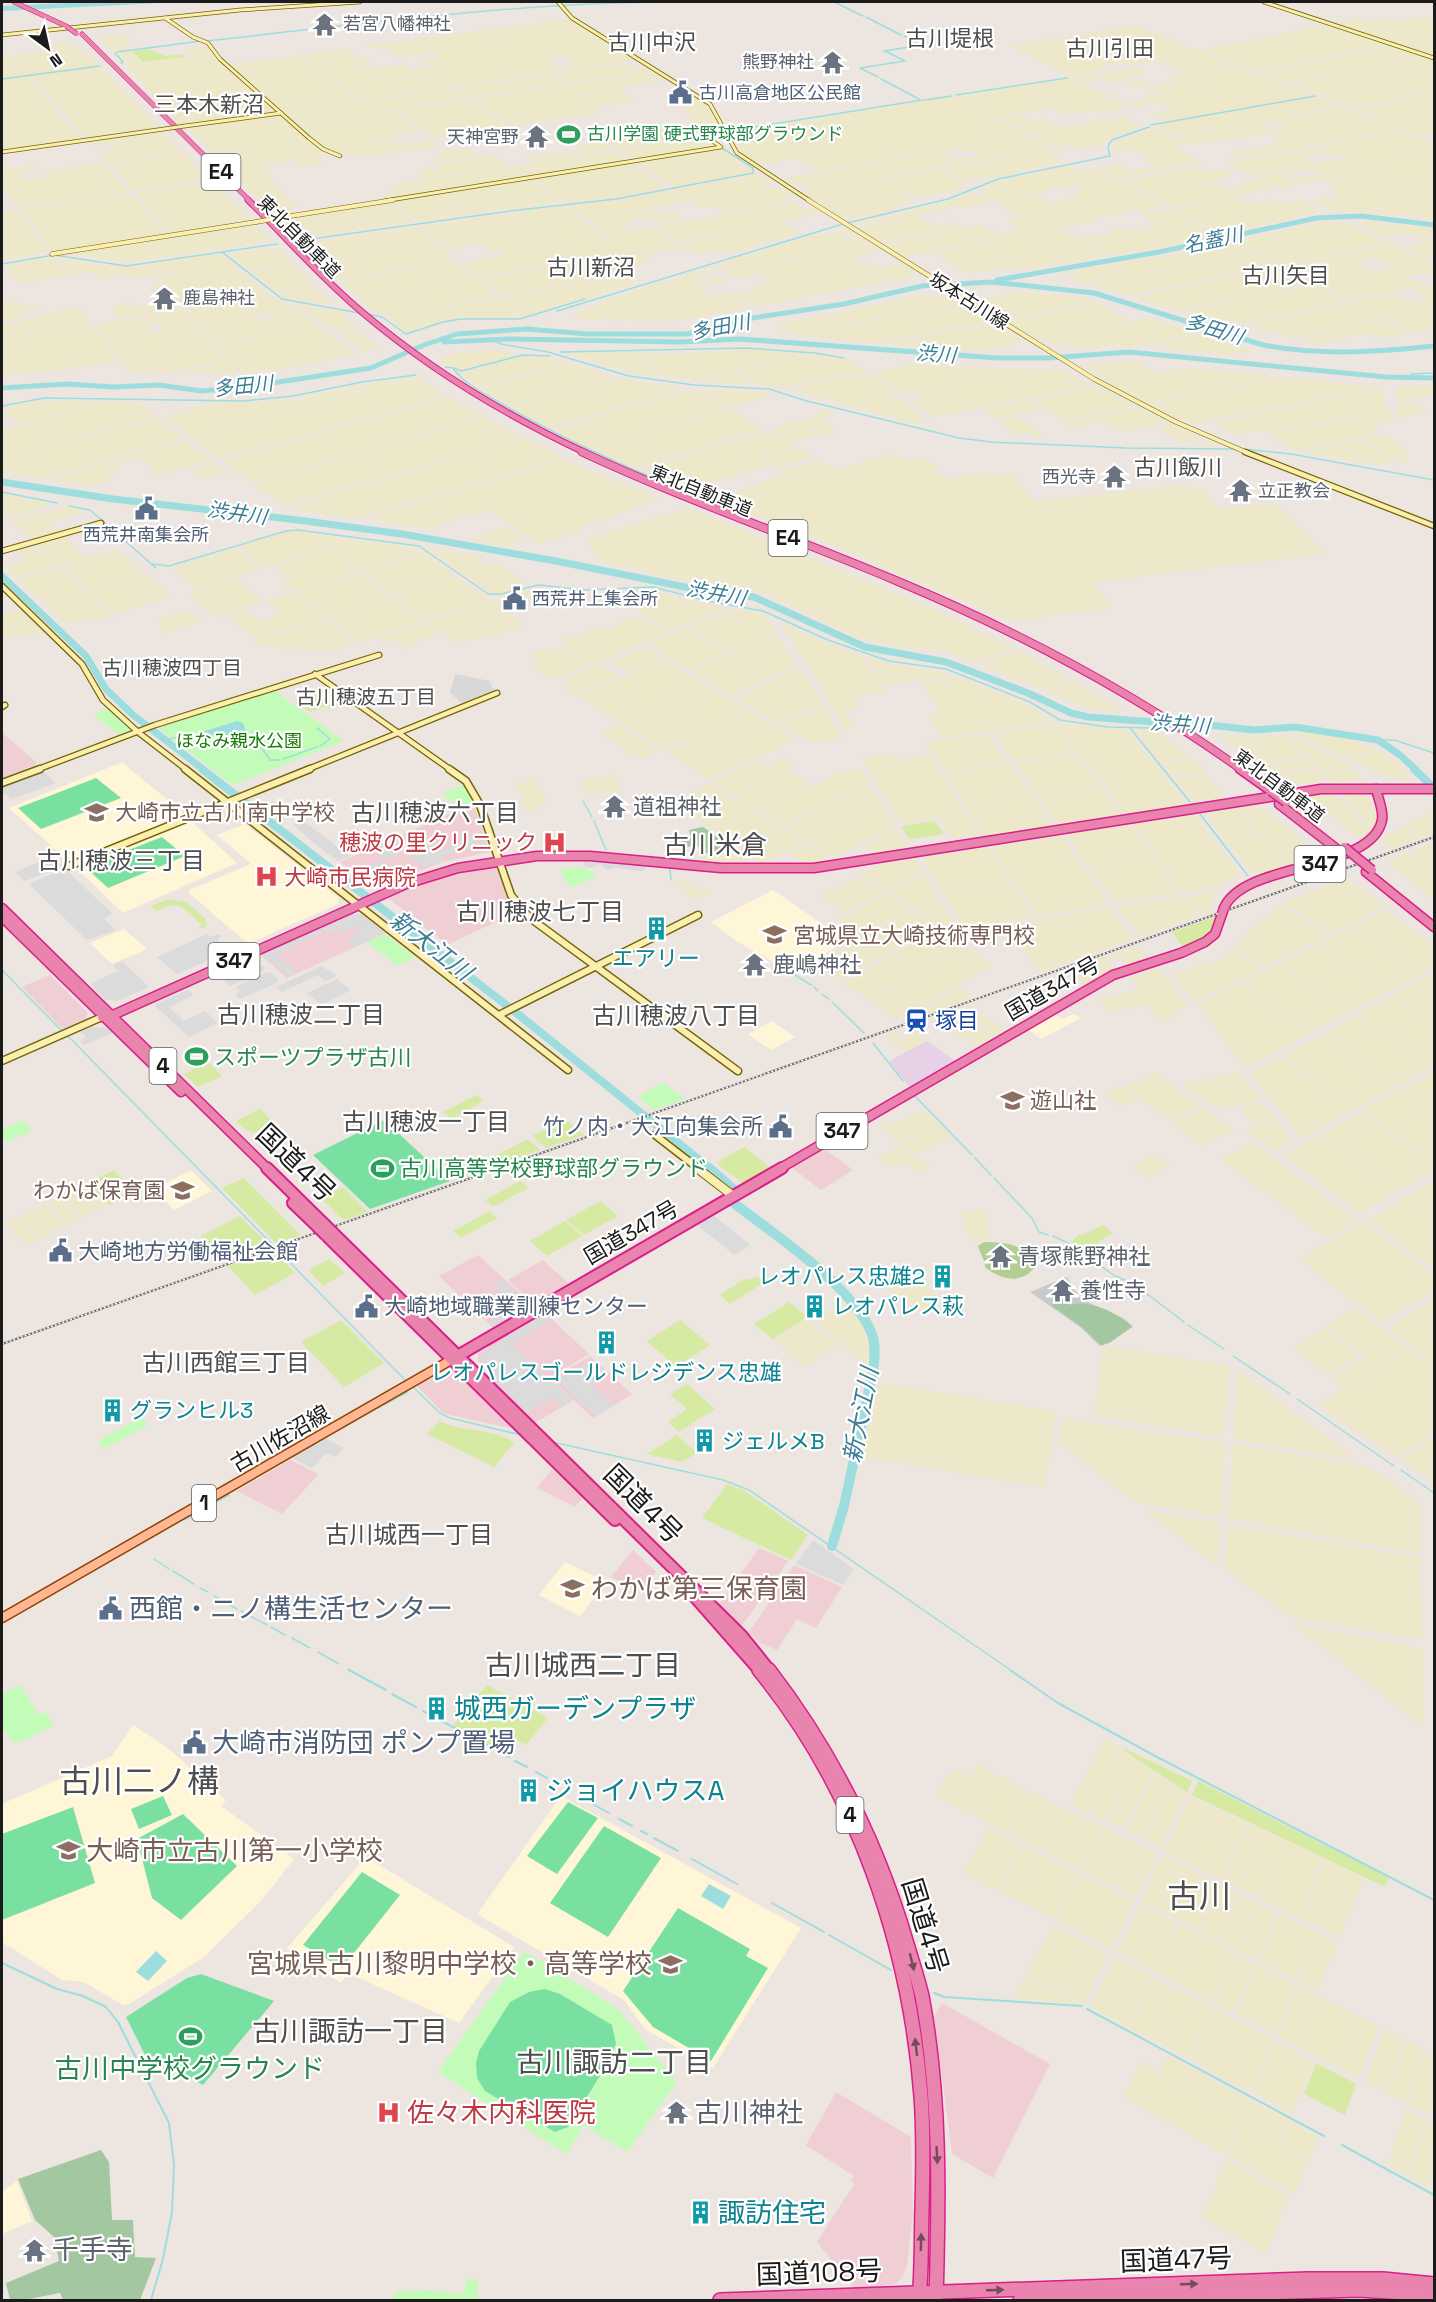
<svg xmlns="http://www.w3.org/2000/svg" width="1436" height="2302" viewBox="0 0 1436 2302" font-family="'Space Grotesk','Noto Sans JP',sans-serif">
<style>
.residential{fill:#d9d8d8}
.commercial{fill:#efced4}
.industrial{fill:#e6d1e7}
.education{fill:#fff6d7}
.religious{fill:#c9c9c9}
.farmland{fill:#ede8ca}
.grass{fill:#d6eaa3}
.forest{fill:#b2ce93}
.cemetery{fill:#a3c7a0}
.park{fill:#c3fbb9}
.pitch{fill:#7ae0a1}
.parking{fill:#dbdbdb}
.water{fill:#9edddd}
.lines{fill:none;stroke-linecap:round;stroke-linejoin:round}
.stream-far1{stroke:#9edddd;stroke-width:1.5}
.stream{stroke:#9edddd;stroke-width:2}
.river-far3{stroke:#9edddd;stroke-width:5}
.river-far2{stroke:#9edddd;stroke-width:7}
.river-far1{stroke:#9edddd;stroke-width:8}
.river{stroke:#9edddd;stroke-width:10}
.secondary-far4-casing{stroke:#736501;stroke-width:4.5}
.secondary-far3-casing{stroke:#736501;stroke-width:5}
.secondary-far2-casing{stroke:#736501;stroke-width:7}
.secondary-far1-casing{stroke:#736501;stroke-width:9}
.secondary-casing{stroke:#736501;stroke-width:10}
.primary-casing{stroke:#924000;stroke-width:11}
.highway-far5-casing{stroke:#da1e8a;stroke-width:5}
.highway-far4-casing{stroke:#da1e8a;stroke-width:7}
.highway-far3-casing{stroke:#da1e8a;stroke-width:9}
.highway-far2-casing{stroke:#da1e8a;stroke-width:11}
.highway-far1-casing{stroke:#da1e8a;stroke-width:14}
.highway-casing{stroke:#da1e8a;stroke-width:16}
.secondary-far4{stroke:#fbeeb0;stroke-width:3}
.secondary-far3{stroke:#fbeeb0;stroke-width:4}
.secondary-far2{stroke:#fbeeb0;stroke-width:4.5}
.secondary-far1{stroke:#fbeeb0;stroke-width:6}
.secondary{stroke:#fbeeb0;stroke-width:8}
.primary{stroke:#ffb893;stroke-width:8}
.highway-far5{stroke:#e884ad;stroke-width:4}
.highway-far4{stroke:#e884ad;stroke-width:5}
.highway-far3{stroke:#e884ad;stroke-width:7}
.highway-far2{stroke:#e884ad;stroke-width:8}
.highway-far1{stroke:#e884ad;stroke-width:10}
.highway{stroke:#e884ad;stroke-width:13}
.rail-casing{stroke:#696969;stroke-width:2}
.rail{stroke:#fff;stroke-width:1.5;stroke-dasharray:2;stroke-linecap:butt}
.secondary-bridge-far1-casing{stroke:#736501;stroke-width:4.5;stroke-linecap:butt}
.secondary-bridge-casing{stroke:#736501;stroke-width:5;stroke-linecap:butt}
.highway-bridge-far2-casing{stroke:#da1e8a;stroke-width:5;stroke-linecap:butt}
.highway-bridge-far1-casing{stroke:#da1e8a;stroke-width:11;stroke-linecap:butt}
.highway-bridge-casing{stroke:#da1e8a;stroke-width:14;stroke-linecap:butt}
.secondary-bridge-far1{stroke:#fbeeb0;stroke-width:3}
.secondary-bridge{stroke:#fbeeb0;stroke-width:4}
.highway-bridge-far2{stroke:#e884ad;stroke-width:4}
.highway-bridge-far1{stroke:#e884ad;stroke-width:8}
.highway-bridge{stroke:#e884ad;stroke-width:10}
.oneway{fill:#774a5d}
.labels{text-anchor:middle;stroke-width:4.5;stroke-linejoin:round;paint-order:stroke}
.far-worship-label{font-size:18px;fill:#5b616d;stroke:#fff;text-anchor:start}
.far-service-label{font-size:18px;fill:#4e5e75;stroke:#fff;text-anchor:start}
.far-leisure-label{font-size:18px;fill:#27864d;stroke:#fff;text-anchor:start}
.far-street-label{font-size:18px;fill:#1b1b1b;stroke:#fff}
.far-park-label{font-size:18px;fill:#187b07;stroke:#fff}
.far-water-label{font-size:20px;font-style:italic;fill:#3d7e96;stroke:#fff}
.far-neighbourhood-label{font-size:20px;fill:#4e4e4e;stroke:#fff}
.shield{fill:#fff;stroke:#5f5f5f;stroke-width:1.5}
.shield-label{font-size:21px;font-weight:bold;fill:#1b1b1b}
.far-quarter-label{font-size:22px;fill:#4e4e4e;stroke:#fff}
.worship-label{font-size:22px;fill:#5b616d;stroke:#fff;text-anchor:start}
.education-label{font-size:22px;fill:#785e54;stroke:#fff;text-anchor:start}
.health-label{font-size:22px;fill:#be3a42;stroke:#fff;text-anchor:end}
.culture-label{font-size:22px;fill:#0d838f;stroke:#fff;text-anchor:start}
.street-label{font-size:22px;fill:#1b1b1b;stroke:#fff}
.transit-label{font-size:22px;fill:#164399;stroke:#fff;text-anchor:start}
.leisure-label{font-size:22px;fill:#27864d;stroke:#fff;text-anchor:start}
.service-label{font-size:22px;fill:#4e5e75;stroke:#fff;text-anchor:start}
.neighbourhood-label{font-size:24px;fill:#4e4e4e;stroke:#fff}
.water-label{font-size:24px;font-style:italic;fill:#3d7e96;stroke:#fff}
.quarter-label{font-size:26px;fill:#4e4e4e;stroke:#fff}
.near-street-label{font-size:27px;fill:#1b1b1b;stroke:#fff}
.near-education-label{font-size:27px;fill:#785e54;stroke:#fff;text-anchor:start}
.near-service-label{font-size:27px;fill:#4e5e75;stroke:#fff;text-anchor:start}
.near-culture-label{font-size:27px;fill:#0d838f;stroke:#fff;text-anchor:start}
.near-leisure-label{font-size:27px;fill:#27864d;stroke:#fff}
.near-health-label{font-size:27px;fill:#be3a42;stroke:#fff;text-anchor:start}
.near-worship-label{font-size:27px;fill:#5b616d;stroke:#fff;text-anchor:start}
.near-neighbourhood-label{font-size:28px;fill:#4e4e4e;stroke:#fff}
.near-quarter-label{font-size:32px;fill:#4e4e4e;stroke:#fff}
</style>
<rect width="100%" height="100%" fill="#ede6e0"/>
<polygon class="residential" points="455,674 490,681 493,690 462,703 450,693"/>
<g class="commercial">
<polygon points="2,733 37,763 35,765 2,778"/>
<polygon points="475,808 490,852 443,862 375,888 340,862 457,811"/>
<polygon points="495,865 508,898 517,912 447,945 388,898 437,877"/>
<polygon points="350,914 360,914 386,933 287,978 261,955"/>
<polygon points="50,975 87,1012 86,1019 63,1029 22,987"/>
<polygon points="823,1148 853,1170 821,1190 791,1167"/>
<polygon points="478,1255 534,1306 495,1329 439,1276"/>
<polygon points="543,1260 570,1285 535,1305 508,1280"/>
<polygon points="544,1312 589,1354 550,1378 572,1401 533,1424 486,1377 489,1372 478,1361 478,1354 488,1348 489,1343"/>
<polygon points="590,1356 632,1394 593,1418 551,1379"/>
<polygon points="456,1373 513,1429 443,1413 416,1385 443,1374"/>
<polygon points="290,1460 319,1474 282,1514 237,1491"/>
<polygon points="552,1469 584,1497 575,1507 537,1488"/>
<polygon points="759,1548 788,1561 739,1630 719,1604"/>
<polygon points="633,1550 656,1572 641,1592 611,1577"/>
<polygon points="794,1565 842,1587 816,1628 797,1619 777,1650 760,1643 749,1632"/>
<polygon points="942,2003 1050,2064 993,2178 952,2154 934,2017"/>
<polygon points="836,2092 911,2137 913,2212 907,2266 902,2278 895,2284 862,2290 853,2287 817,2242 854,2184 851,2181 854,2176 806,2145"/>
</g>
<polygon class="industrial" points="927,1041 957,1062 911,1089 889,1061"/>
<g class="education">
<polygon points="120,763 123,763 186,815 185,817 69,862 9,808"/>
<polygon points="190,820 237,863 125,912 122,912 75,867"/>
<polygon points="245,824 339,898 338,904 248,944 189,893 189,890 251,864 217,835"/>
<polygon points="773,890 821,923 812,929 838,946 791,972 738,942 711,922"/>
<polygon points="124,929 147,949 112,964 90,943"/>
<polygon points="1054,1014 1063,1019 1074,1014 1081,1018 1041,1039 1026,1028"/>
<polygon points="772,1021 795,1037 771,1050 748,1034"/>
<polygon points="191,1170 212,1191 174,1210 154,1189"/>
<polygon points="565,1562 607,1582 580,1616 539,1595"/>
<polygon points="133,1725 169,1749 226,1800 221,1806 294,1859 262,1900 204,1957 129,2004 123,2005 84,1982 62,1980 2,1942 2,1804 112,1756"/>
<polygon points="561,1796 801,1928 713,2068 645,2029 624,2000 477,1914"/>
<polygon points="366,1857 514,1947 459,2023 348,1973 341,1983 287,1948"/>
<polygon points="17,2181 32,2221 2,2234 2,2192"/>
</g>
<polygon class="religious" points="1067,1277 1081,1299 1123,1318 1133,1326 1110,1343 1100,1346 1080,1327 1030,1292"/>
<g class="farmland">
<polygon points="1358,18 1370,22 1389,18 1401,22 1419,18 1434,19 1434,35 1394,43 1333,24"/>
<polygon points="569,19 637,60 567,71 560,67 573,65 570,62 575,61 572,58 549,57 545,58 564,71 457,87 422,62 440,59 429,50 427,51 430,53 426,54 429,56 422,57 418,55 399,57 390,50 360,47 483,30 515,51 484,30"/>
<polygon points="1329,24 1389,44 1259,71 1231,61 1238,58 1229,60 1203,50"/>
<polygon points="1137,26 1234,64 1184,72 1162,63 1173,60 1134,64 1128,62 1103,66 1108,70 1072,76 1008,45"/>
<polygon points="125,35 130,39 123,40 134,50 114,52 99,37"/>
<polygon points="1434,36 1434,52 1427,54 1397,44"/>
<polygon points="70,41 99,65 30,75 13,56 49,51 50,49 45,45 59,43 62,45 73,44"/>
<polygon points="1392,45 1423,55 1289,83 1261,73"/>
<polygon points="208,46 224,65 278,112 181,124 125,66 131,64 117,54 130,52 143,63 194,56 185,48"/>
<polygon points="352,48 353,52 348,53 354,58 368,58 371,61 357,63 353,60 363,70 361,67 369,66 379,68 403,64 408,69 426,67 454,87 361,101 304,55"/>
<polygon points="301,55 331,80 358,101 283,112 229,65"/>
<polygon points="11,56 19,65 27,75 2,78 2,57"/>
<polygon points="1424,56 1434,59 1434,71 1321,95 1291,84"/>
<polygon points="625,64 633,69 647,67 653,71 565,84 552,75"/>
<polygon points="1236,65 1314,96 1168,121 1152,113 1172,110 1168,105 1157,102 1138,105 1151,112 1148,112 1107,93 1114,92 1128,102 1149,99 1143,95 1205,85 1158,91 1148,87 1178,82 1170,78 1176,75 1186,73 1208,84 1210,83 1188,73"/>
<polygon points="1138,66 1140,67 1139,69 1146,71 1141,73 1145,75 1138,77 1130,74 1126,75 1131,78 1122,80 1125,83 1142,80 1152,85 1132,87 1122,82 1105,83 1097,79 1083,82 1074,77 1090,74 1100,78 1110,75 1103,72"/>
<polygon points="100,67 159,126 87,139 31,76"/>
<polygon points="655,72 667,79 620,86 623,89 620,90 635,101 599,106 589,100 598,108 594,109 598,113 512,126 474,99 565,85 586,99 584,95 567,85"/>
<polygon points="1434,72 1434,90 1353,108 1323,96"/>
<polygon points="549,75 563,84 471,97 459,88"/>
<polygon points="28,76 62,117 84,139 2,151 2,88 5,87 2,79"/>
<polygon points="1070,78 1113,98 1101,100 1104,102 1118,101 1129,106 1119,108 1110,104 1121,110 1062,114 1052,108 997,117 956,96"/>
<polygon points="456,88 468,97 375,112 362,102"/>
<polygon points="1434,92 1434,111 1387,122 1357,110"/>
<polygon points="954,96 1029,135 820,171 798,159 843,151 757,165 741,152 739,147 736,147 729,132"/>
<polygon points="1318,97 1342,106 1174,136 1156,127 1161,126 1159,124"/>
<polygon points="471,99 519,135 480,139 473,132 433,138 397,110"/>
<polygon points="683,99 685,102 701,99 706,104 704,105 713,111 717,118 720,131 704,133 687,123 694,121 685,116 690,114 683,108 668,102 679,103 676,100"/>
<polygon points="360,102 372,112 298,123 284,113"/>
<polygon points="1344,107 1371,118 1281,134 1272,130 1290,128 1279,123 1260,125 1255,123 1275,133 1192,144 1176,137"/>
<polygon points="393,110 421,132 391,135 393,138 384,140 381,137 384,136 369,139 369,141 378,147 381,146 372,140 381,138 384,141 381,143 395,141 398,144 429,140 439,147 372,156 353,155 349,152 338,153 325,148 357,143 324,148 298,124"/>
<polygon points="1434,112 1434,132 1421,135 1388,122"/>
<polygon points="280,114 325,152 314,155 324,153 327,156 316,157 323,164 299,168 292,161 313,158 310,155 308,155 309,158 264,164 270,170 260,173 268,173 288,200 291,200 298,206 291,208 295,213 275,215 236,177 239,176 235,176 215,154 250,148 213,153 188,129"/>
<polygon points="1020,115 1033,121 1045,119 1063,128 1091,123 1087,120 1117,118 1115,115 1124,115 1132,118 1065,131 1126,120 1139,127 1146,126 1108,139 1103,145 1079,149 1070,145 1058,147 1036,136 1055,132 1054,131 1034,135 1001,118"/>
<polygon points="1373,119 1401,129 1236,159 1229,153 1281,143 1269,137"/>
<polygon points="685,123 700,134 615,148 605,141 610,140 605,136"/>
<polygon points="1153,129 1184,143 1178,147 1183,151 1149,157 1135,150 1115,153 1114,144 1117,141"/>
<polygon points="1403,130 1432,142 1392,149 1434,143 1434,159 1433,159 1434,160 1434,177 1338,196 1328,189 1338,187 1324,181 1393,167 1280,187 1253,175 1274,171 1292,180 1322,173 1313,169 1304,171 1297,168 1299,170 1282,173 1276,170 1351,157 1321,152 1304,158 1312,162 1250,173 1227,164"/>
<polygon points="165,133 185,153 110,164 100,154 114,151 108,144 94,147 89,142"/>
<polygon points="702,136 718,146 634,160 618,149"/>
<polygon points="1031,136 1054,148 953,165 945,160 982,156 972,150 964,152 960,148"/>
<polygon points="600,141 611,148 532,161 525,156 530,155 535,159 539,157 535,154 568,153 581,150 577,147"/>
<polygon points="721,148 738,160 670,172 739,161 752,171 746,174 672,187 636,162"/>
<polygon points="471,149 479,156 476,157 477,158 491,156 498,160 503,159 509,165 427,178 417,170 438,168 437,164 469,159 475,163 469,157 436,163 430,160 446,158 439,152"/>
<polygon points="1055,149 1063,154 1051,157 1062,163 990,179 986,176 962,181 941,169"/>
<polygon points="613,150 629,161 530,177 515,165"/>
<polygon points="943,151 955,156 940,159 951,166 811,190 799,183 788,185 780,180"/>
<polygon points="1182,152 1203,162 1119,179 1097,168 1117,164 1131,171 1154,166 1143,159"/>
<polygon points="187,154 196,167 212,179 134,191 112,165"/>
<polygon points="105,162 118,178 101,181 118,179 130,192 19,208 2,185 2,176 6,175 2,169 35,167 41,170 21,173 23,178 19,179 21,181 48,177 44,171"/>
<polygon points="631,162 649,175 548,191 532,179"/>
<polygon points="512,166 528,177 391,200 382,192 395,191 389,185"/>
<polygon points="1069,166 1078,171 1093,168 1116,180 1094,185 1118,181 1143,194 1018,217 999,203 1038,196 1051,203 1078,197 1087,202 1073,193 1086,190 1080,186 1049,188 1036,195 993,202 979,195 987,193 981,190 1001,181"/>
<polygon points="1195,167 1204,172 1222,169 1232,174 1210,182 1147,193 1123,181"/>
<polygon points="938,170 966,186 961,187 964,189 916,197 884,179"/>
<polygon points="756,173 775,183 764,185 768,189 783,187 795,195 782,197 788,202 724,213 713,206 701,208 693,202 762,190 690,202 673,190 737,179"/>
<polygon points="646,176 651,177 666,187 612,198 564,203 550,192"/>
<polygon points="1434,178 1434,197 1358,212 1336,211 1311,202"/>
<polygon points="529,179 546,191 407,214 392,201"/>
<polygon points="883,179 911,196 830,210 801,193"/>
<polygon points="1257,179 1276,188 1173,207 1147,194 1210,183 1223,190 1247,185 1242,182"/>
<polygon points="214,181 224,193 216,196 225,195 251,219 170,233 147,207 148,206 135,193"/>
<polygon points="670,190 687,202 586,219 568,206 615,201"/>
<polygon points="547,192 560,202 417,222 408,215"/>
<polygon points="131,193 169,235 140,240 134,233 138,240 53,252 21,210"/>
<polygon points="974,193 990,203 963,208 954,206 934,211 927,208"/>
<polygon points="1145,195 1163,204 1163,206 1146,208 1151,212 1146,213 1137,208 1135,209 1138,210 1126,210 1129,212 1121,214 1123,215 1093,217 1093,222 1008,238 1000,233 1021,228 1007,220"/>
<polygon points="1236,197 1249,203 1270,199 1280,204 1300,200 1322,212 1223,233 1174,209"/>
<polygon points="903,198 912,202 892,206 895,210 855,219 851,217 838,217 832,214 832,211"/>
<polygon points="1434,199 1434,219 1362,212 1433,198"/>
<polygon points="388,202 404,215 293,233 281,222"/>
<polygon points="797,202 801,205 797,206 802,210 815,207 824,213 781,221 801,232 733,253 720,246 725,250 695,255 679,244 782,224 677,242 656,227"/>
<polygon points="564,206 580,218 438,242 419,226"/>
<polygon points="924,208 932,212 865,225 854,225"/>
<polygon points="654,209 664,216 676,213 686,219 666,223 645,217 627,221 630,223 625,226 630,229 606,234 588,220"/>
<polygon points="1172,209 1198,222 1089,243 1081,238 1110,235 1109,230 1152,228 1150,220 1141,215"/>
<polygon points="18,211 49,252 2,261 2,213"/>
<polygon points="405,216 412,222 311,237 306,232"/>
<polygon points="917,216 933,226 952,223 959,227 880,241 859,228"/>
<polygon points="580,219 602,235 504,253 498,250 489,252 479,242 449,251 440,243"/>
<polygon points="1354,221 1434,228 1434,233 1419,237 1408,232 1383,237"/>
<polygon points="1322,222 1342,222 1362,229 1255,251 1237,241"/>
<polygon points="1199,223 1218,234 1161,247 1111,255 1090,244"/>
<polygon points="981,225 1005,238 905,257 882,243"/>
<polygon points="258,226 271,241 126,263 68,253 170,236"/>
<polygon points="416,226 435,243 322,262 303,243"/>
<polygon points="652,227 674,243 479,277 463,264 520,250"/>
<polygon points="848,229 856,233 844,236 847,239 861,237 870,243 723,271 714,266 815,235 829,234 841,241 830,233"/>
<polygon points="1061,229 1087,244 960,268 936,253"/>
<polygon points="1364,230 1390,243 1283,265 1257,251"/>
<polygon points="1434,235 1434,258 1430,259 1404,247 1425,242 1420,238"/>
<polygon points="1234,241 1253,251 1086,284 1079,283 1068,275 1080,269 1168,256"/>
<polygon points="437,244 454,260 339,280 322,263"/>
<polygon points="676,244 681,248 645,255 650,259 647,261 649,263 606,272 609,277 501,296 480,279"/>
<polygon points="873,244 881,249 853,257 869,264 772,282 760,275 761,274 737,279 724,272"/>
<polygon points="1088,244 1107,256 1016,270 1011,267 973,273 954,270"/>
<polygon points="1393,244 1426,260 1394,266 1376,258 1355,262 1341,255"/>
<polygon points="277,247 294,264 251,271 228,254"/>
<polygon points="1254,252 1279,265 1127,295 1090,284"/>
<polygon points="217,254 223,256 269,294 295,308 199,325 185,308 262,295 275,305 249,278 262,294 185,307 158,276 212,266 157,275 148,264"/>
<polygon points="1339,255 1372,271 1317,282 1286,266"/>
<polygon points="52,257 67,276 17,283 15,281 24,279 15,280 5,266"/>
<polygon points="56,258 126,268 146,265 163,286 154,288 152,285 157,284 151,276 131,278 127,272 128,268 124,276 109,276 109,279 98,280 95,274 85,272 69,275"/>
<polygon points="456,261 476,278 361,299 342,282"/>
<polygon points="1427,261 1434,264 1434,276 1426,272 1404,277 1388,269"/>
<polygon points="898,263 904,265 916,274 907,278 755,307 736,293 758,290 753,286 768,283 870,265 878,268"/>
<polygon points="294,266 312,284 275,291 252,272"/>
<polygon points="1282,266 1314,283 1177,311 1132,297"/>
<polygon points="705,269 716,272 685,278 695,277 702,282 710,281 708,279 727,276 724,281 696,286 707,295 604,314 594,306 602,301"/>
<polygon points="1386,269 1412,282 1421,281 1427,284 1352,300 1319,283"/>
<polygon points="613,277 626,277 637,283 528,315 522,315 502,298"/>
<polygon points="477,279 497,297 389,317 374,312 362,300"/>
<polygon points="1316,284 1348,300 1243,323 1184,311"/>
<polygon points="1434,285 1434,308 1386,318 1355,302 1392,294 1409,302 1429,300 1414,289"/>
<polygon points="314,286 332,305 285,298 276,292"/>
<polygon points="1022,292 1076,296 1096,301 1003,319 976,300"/>
<polygon points="723,293 725,295 733,294 752,307 676,321 577,320 572,316 592,307 603,315"/>
<polygon points="918,295 951,297 961,302 790,334 776,324 853,310"/>
<polygon points="499,298 518,315 517,318 473,317 446,320 407,332 389,318"/>
<polygon points="176,301 182,308 117,319 112,313 117,310 114,304 134,302 138,307"/>
<polygon points="20,302 23,307 38,305 41,308 18,313 20,317 2,320 2,303"/>
<polygon points="1098,302 1128,321 1038,339 1006,321"/>
<polygon points="1351,302 1384,319 1294,338 1246,325"/>
<polygon points="963,303 993,321 879,343 791,335"/>
<polygon points="296,305 343,312 345,313 344,316 357,329 338,332"/>
<polygon points="78,308 91,324 2,339 2,321 6,324 23,322 22,319 25,317 30,320 36,319 41,318 39,315"/>
<polygon points="183,309 197,325 165,331 158,322 149,324 144,316"/>
<polygon points="296,309 318,324 214,343 200,326 256,316 260,321 272,317 276,318 273,313"/>
<polygon points="1434,309 1434,329 1413,332 1388,319"/>
<polygon points="142,317 152,333 106,341 94,325"/>
<polygon points="1149,318 1197,334 1137,346 1088,348 1048,343 1040,339"/>
<polygon points="1385,320 1410,333 1398,337 1376,337 1369,333 1320,344 1297,339"/>
<polygon points="996,323 1024,342 978,351 884,344"/>
<polygon points="91,325 118,360 64,370 2,375 2,340"/>
<polygon points="318,325 356,354 284,369 240,373 230,362 252,357 229,361 215,344"/>
<polygon points="198,326 212,343 120,360 107,342"/>
<polygon points="358,331 371,341 378,348 364,352 340,334"/>
<polygon points="1201,335 1226,343 1254,351 1225,355 1173,350 1152,345"/>
<polygon points="212,344 227,361 166,372 129,371 121,361"/>
<polygon points="744,349 812,355 683,379 667,378 639,353 680,354"/>
<polygon points="503,350 514,356 462,371 447,366 439,361 457,352"/>
<polygon points="568,352 635,352 662,377 629,372 566,353"/>
<polygon points="818,355 846,360 866,371 784,387 759,385 740,370"/>
<polygon points="526,356 544,357 567,362 479,387 459,374"/>
<polygon points="1129,361 1139,362 1153,373 1105,381 1085,367"/>
<polygon points="228,362 238,374 178,372 212,367 211,365"/>
<polygon points="572,363 617,378 512,408 493,396 496,395 490,395 481,389"/>
<polygon points="917,364 985,368 996,376 900,394 872,373"/>
<polygon points="989,368 1062,370 1089,385 933,417 912,402 923,400 914,393 999,376"/>
<polygon points="1184,368 1214,371 1236,385 1146,404 1108,383"/>
<polygon points="737,370 755,385 685,380"/>
<polygon points="1222,371 1277,376 1278,377 1239,385 1217,372"/>
<polygon points="868,373 896,395 846,405 788,389"/>
<polygon points="417,377 446,396 220,459 192,438 366,390 359,385"/>
<polygon points="1282,377 1376,387 1195,424 1176,418 1148,405"/>
<polygon points="618,379 685,388 548,429 513,409"/>
<polygon points="355,385 362,390 191,437 164,417 210,404 298,400"/>
<polygon points="1096,386 1134,406 1063,421 1062,419 1031,400"/>
<polygon points="1396,386 1431,386 1434,387 1434,392 1400,402 1398,402"/>
<polygon points="696,388 769,392 768,397 775,398 762,398 731,408"/>
<polygon points="1379,388 1381,388 1386,408 1266,433 1260,430 1236,435 1216,423"/>
<polygon points="690,389 727,408 592,449 552,431"/>
<polygon points="449,397 482,416 251,483 223,461"/>
<polygon points="887,398 890,400 901,398 925,419 917,423 847,406"/>
<polygon points="39,400 40,401 108,401 58,414 47,406 57,415 21,424 3,409"/>
<polygon points="1026,400 1040,409 996,418 982,409"/>
<polygon points="112,402 138,402 156,416 2,458 2,430"/>
<polygon points="1411,402 1430,411 1400,419 1396,406"/>
<polygon points="827,408 836,410 827,412 829,413 827,417 821,421 815,420 829,424 827,425 839,432 828,432 835,436 830,438 798,420 813,423 806,418 812,419"/>
<polygon points="1137,408 1166,422 1124,432 1101,421 1072,428 1063,423"/>
<polygon points="729,409 763,429 636,469 594,450"/>
<polygon points="1387,409 1390,411 1393,421 1369,426 1354,416"/>
<polygon points="1016,416 1044,435 1037,437 1026,432 1017,435 997,420"/>
<polygon points="484,417 521,437 285,506 253,484"/>
<polygon points="1353,417 1380,433 1299,451 1291,449 1268,435"/>
<polygon points="157,418 185,438 39,478 2,470 2,459"/>
<polygon points="797,420 820,433 792,442 770,430"/>
<polygon points="1172,424 1198,437 1222,447 1212,447 1201,440 1180,442 1158,427"/>
<polygon points="766,431 796,448 761,459 768,465 744,474 685,489 641,471 729,442 759,459 731,442"/>
<polygon points="1384,435 1404,446 1408,464 1405,464 1364,439"/>
<polygon points="524,437 563,457 356,519 289,508"/>
<polygon points="186,440 213,460 155,477 149,472 155,471 140,457 124,461 119,458"/>
<polygon points="1361,440 1373,447 1396,461 1376,466 1341,444"/>
<polygon points="1338,444 1368,463 1303,452"/>
<polygon points="799,449 813,456 781,468 765,460"/>
<polygon points="890,453 909,462 923,458 940,466 932,470 948,480 971,473 1013,474 1033,501 1177,486 1202,489 1220,509 1276,504 1326,554 1093,582 1112,608 1010,621 799,531 713,500 782,475 783,471 818,460 836,470"/>
<polygon points="562,459 659,498 605,520 582,526 579,532 538,544 491,511 460,517 429,529 367,519"/>
<polygon points="114,460 119,463 119,468 106,471 114,480 89,485 43,480"/>
<polygon points="215,462 227,472 202,479 191,470"/>
<polygon points="2,494 21,497 25,501 34,499 51,504 9,518 2,511"/>
<polygon points="66,507 87,511 50,522 61,533 53,535 40,525 52,536 34,541 11,520 40,514 46,518 41,513"/>
<polygon points="689,508 938,611 1013,648 976,663 941,650 898,647 857,637 758,591 728,589 679,580 605,562 595,555 585,539"/>
<polygon points="507,527 526,540 513,541 516,542 506,547 471,538"/>
<polygon points="298,531 309,533 328,548 265,567 240,546 283,533"/>
<polygon points="312,534 415,548 422,552 362,571"/>
<polygon points="64,536 87,557 59,565 36,543 54,538 66,549 55,538"/>
<polygon points="24,547 30,552 39,549 57,565 39,571 35,568 38,571 16,577 5,567 27,560 17,550"/>
<polygon points="424,547 484,557 477,560 483,565 461,573"/>
<polygon points="235,548 262,568 244,573 242,572 243,574 196,589 171,567 188,562 210,579 191,561 208,556 221,566 209,555"/>
<polygon points="117,549 143,572 87,589 61,566 79,561 84,565 80,560"/>
<polygon points="329,549 358,571 296,591 281,580 289,577 275,566"/>
<polygon points="424,553 454,575 394,595 378,584 396,577 377,583 363,572"/>
<polygon points="497,563 513,574 478,585 462,574"/>
<polygon points="58,567 84,590 43,602 18,579 49,570 61,580 52,584 62,581 50,569"/>
<polygon points="145,573 172,596 114,614 87,590"/>
<polygon points="360,573 390,596 327,617 312,605 339,595 311,604 297,592"/>
<polygon points="514,575 522,580 498,588 524,581 527,585 498,594 487,592 479,586"/>
<polygon points="456,576 471,587 456,593 473,588 489,600 445,614 443,613 442,615 426,620 394,596"/>
<polygon points="235,578 263,601 236,610 221,598 215,600 221,599 235,611 226,614 210,601 225,614 216,617 188,593 196,590 202,595 197,590 225,581 240,593 226,581"/>
<polygon points="529,589 531,604 510,611 494,600 504,597 510,603 521,600 527,597 521,598 515,594"/>
<polygon points="649,589 685,599 642,616 628,590"/>
<polygon points="85,591 97,602 78,608 70,601 77,609 98,603 113,617 89,618 80,622 75,618 79,622 65,623 43,603"/>
<polygon points="294,593 324,617 276,633 262,621 290,611 280,614 266,602"/>
<polygon points="392,597 407,609 399,612 408,609 423,621 359,643 328,618"/>
<polygon points="688,599 728,608 670,632 644,617"/>
<polygon points="492,600 506,611 490,619 509,613 522,623 520,626 489,637 457,643 428,622"/>
<polygon points="245,609 259,621 275,633 256,639 242,627 249,624 241,627 227,615"/>
<polygon points="735,609 763,614 776,632 731,651 690,627"/>
<polygon points="21,610 33,622 16,628 33,623 44,633 2,637 2,616"/>
<polygon points="187,610 201,622 160,634 159,618 171,617 170,615"/>
<polygon points="640,618 667,634 620,652 602,642 619,653 593,664 566,647 562,637 587,634 586,631 618,627 616,622"/>
<polygon points="324,619 355,644 336,650 286,649 249,643"/>
<polygon points="425,623 440,634 413,644 417,647 406,649 395,640 384,643 378,638"/>
<polygon points="782,623 826,643 863,656 887,692 855,697 860,708 844,711 854,728 844,729 829,703 830,701 781,624"/>
<polygon points="688,628 729,652 688,669 647,645"/>
<polygon points="776,634 795,664 793,668 776,675 769,674 771,678 731,695 690,671 731,653 768,674 733,652"/>
<polygon points="565,648 592,664 555,679 535,669 532,651"/>
<polygon points="644,648 662,658 628,672 609,661"/>
<polygon points="1016,650 1069,679 1044,689 979,665"/>
<polygon points="870,658 897,665 932,670 952,675 885,685 868,659"/>
<polygon points="664,659 705,684 619,722 577,695 590,690 611,703 591,690 612,681 632,693 617,700 624,698 633,693 613,681"/>
<polygon points="599,664 619,676 576,694 563,686 571,682 565,678"/>
<polygon points="800,668 822,703 806,710 782,696 804,710 777,723 736,698"/>
<polygon points="957,677 1028,705 1039,711 1049,722 942,738 928,715 941,712 921,682"/>
<polygon points="1072,680 1097,695 1123,710 1112,712 1090,708 1045,691"/>
<polygon points="707,685 750,711 663,749 642,737 703,709 641,736 620,722"/>
<polygon points="823,705 842,738 812,743 780,724"/>
<polygon points="751,712 773,725 721,748 715,745 720,749 703,757 682,743"/>
<polygon points="617,724 639,738 660,751 642,759 633,753 628,755 622,751 626,749 601,734"/>
<polygon points="1055,724 1075,752 1014,761 994,733"/>
<polygon points="1057,724 1127,730 1181,797 1184,805 1125,814 1103,784 1114,782 1102,783"/>
<polygon points="775,725 796,738 779,746 782,749 771,751 745,763 724,750 744,763 709,779 687,765"/>
<polygon points="1134,729 1155,731 1192,758 1161,763"/>
<polygon points="1215,732 1249,738 1259,748 1241,752"/>
<polygon points="1305,732 1350,739 1378,750 1340,756 1294,734"/>
<polygon points="987,734 1009,762 945,771 925,743"/>
<polygon points="1286,734 1303,755 1273,760 1252,737"/>
<polygon points="1289,736 1345,761 1351,768 1323,773"/>
<polygon points="681,744 702,757 686,764 665,751"/>
<polygon points="1260,749 1292,783 1287,784 1242,753"/>
<polygon points="1382,751 1397,762 1411,779 1400,780 1383,775 1344,757"/>
<polygon points="1076,753 1099,784 1036,793 1015,763"/>
<polygon points="891,754 895,760 929,755 981,835 953,838 939,817 901,823 877,784 880,782 875,781 862,758"/>
<polygon points="781,757 796,766 734,795 713,782 748,765 757,770 750,765 758,761 768,768 776,763 773,761"/>
<polygon points="1304,757 1314,767 1284,772 1275,762"/>
<polygon points="1195,760 1204,771 1172,776 1163,765"/>
<polygon points="1010,763 1032,794 965,804 945,773"/>
<polygon points="861,768 869,783 782,826 759,811 838,774"/>
<polygon points="1315,769 1326,780 1297,785 1286,774"/>
<polygon points="1354,769 1365,780 1332,783 1323,774"/>
<polygon points="788,771 811,785 758,810 735,796"/>
<polygon points="1205,773 1220,790 1226,799 1195,801 1174,778"/>
<polygon points="616,774 619,792 586,794 580,780"/>
<polygon points="535,778 548,805 539,806 540,810 528,812 516,784"/>
<polygon points="710,783 731,796 692,815 674,800 682,796 684,798"/>
<polygon points="869,785 882,805 808,842 784,827"/>
<polygon points="1099,785 1122,815 1061,825 1057,823 1037,794"/>
<polygon points="1341,793 1359,793 1370,797 1377,819 1373,828"/>
<polygon points="1336,794 1372,832 1361,839 1304,796"/>
<polygon points="1032,795 1053,826 985,836 965,805"/>
<polygon points="732,797 755,811 727,825 705,810"/>
<polygon points="1258,805 1294,832 1317,861 1288,869 1238,808"/>
<polygon points="883,806 896,826 833,857 809,843"/>
<polygon points="1235,808 1258,836 1227,841 1205,814"/>
<polygon points="704,810 727,826 756,812 779,827 736,847 715,832 723,827 713,831 693,816"/>
<polygon points="1430,812 1434,817 1434,833 1420,839 1406,825"/>
<polygon points="1194,814 1241,875 1217,887 1184,893 1132,824"/>
<polygon points="1130,825 1153,857 1091,867 1087,866 1066,834"/>
<polygon points="1405,826 1418,839 1391,850 1380,839"/>
<polygon points="781,828 804,843 785,852 771,843 784,853 761,864 738,849"/>
<polygon points="897,828 907,845 902,849 876,854 862,846"/>
<polygon points="1058,836 1063,837 1109,905 1038,916 992,847"/>
<polygon points="1259,837 1286,869 1255,875 1227,842"/>
<polygon points="1434,843 1434,871 1408,853"/>
<polygon points="806,844 829,858 824,862 804,864 787,853"/>
<polygon points="989,847 1011,879 942,891 923,860 928,856"/>
<polygon points="735,850 753,864 699,862 696,857"/>
<polygon points="1406,853 1434,873 1434,900 1388,863 1387,861"/>
<polygon points="1154,858 1180,893 1114,902 1090,868"/>
<polygon points="910,860 916,860 923,872 886,891 860,875 884,863"/>
<polygon points="924,874 937,896 913,909 888,892"/>
<polygon points="858,877 883,892 845,912 820,896"/>
<polygon points="686,880 700,889 707,889 712,895 693,898 675,884 675,882"/>
<polygon points="1011,880 1034,916 965,929 943,892"/>
<polygon points="1340,880 1351,882 1384,907 1332,934 1283,903"/>
<polygon points="1216,891 1218,892 1212,902 1209,913 1200,915 1187,897"/>
<polygon points="885,894 910,910 862,935 838,919"/>
<polygon points="1184,896 1198,916 1140,937 1117,907"/>
<polygon points="938,897 963,937 959,938 915,910"/>
<polygon points="1281,905 1328,935 1265,967 1235,947 1253,926"/>
<polygon points="1110,908 1133,939 1039,973 1018,940 1064,932 1018,940 1009,925"/>
<polygon points="1386,910 1434,948 1434,967 1424,973 1352,927"/>
<polygon points="912,911 937,927 890,953 873,942 889,954 880,959 855,942"/>
<polygon points="1351,928 1423,973 1388,992 1316,945"/>
<polygon points="940,929 967,946 909,978 882,960"/>
<polygon points="854,942 879,959 840,980 815,963"/>
<polygon points="1138,946 1145,955 1128,965 1118,956 1109,960 1107,956"/>
<polygon points="1315,946 1387,992 1351,1011 1280,964"/>
<polygon points="967,948 993,965 897,1019 870,1001"/>
<polygon points="1233,949 1263,968 1195,1003 1172,975 1218,960"/>
<polygon points="1105,956 1115,971 1086,987 1071,969"/>
<polygon points="881,961 908,978 889,989 863,971"/>
<polygon points="1279,964 1350,1012 1314,1031 1243,982"/>
<polygon points="1156,968 1160,969 1188,1005 1181,1008 1167,1021 1162,1023 1148,1005 1110,1012 1099,999 1139,990 1130,977"/>
<polygon points="862,972 888,989 869,1000 843,982"/>
<polygon points="1434,972 1434,1021 1393,995"/>
<polygon points="1241,983 1313,1032 1244,1068 1198,1005"/>
<polygon points="959,988 974,997 925,1015 918,1010"/>
<polygon points="1392,996 1434,1023 1434,1065 1357,1014"/>
<polygon points="968,1005 1007,1031 998,1037 956,1009"/>
<polygon points="955,1010 996,1038 979,1048 933,1018"/>
<polygon points="1356,1016 1433,1066 1398,1086 1321,1035"/>
<polygon points="914,1032 926,1041 906,1052 886,1037 896,1033 904,1038"/>
<polygon points="1320,1036 1396,1087 1358,1108 1282,1056"/>
<polygon points="1279,1057 1355,1108 1302,1139 1250,1073"/>
<polygon points="1155,1072 1179,1090 1173,1095 1181,1091 1200,1105 1170,1121 1125,1088"/>
<polygon points="1239,1072 1262,1100 1217,1109 1182,1084"/>
<polygon points="1434,1072 1434,1111 1403,1089"/>
<polygon points="1119,1085 1138,1099 1122,1107 1104,1093"/>
<polygon points="1399,1089 1434,1113 1434,1160 1362,1110"/>
<polygon points="1263,1103 1276,1120 1252,1125 1240,1108"/>
<polygon points="1203,1107 1223,1122 1193,1139 1173,1123"/>
<polygon points="924,1109 937,1122 901,1143 878,1127 887,1121 894,1125"/>
<polygon points="1361,1112 1434,1163 1434,1169 1401,1190 1322,1134"/>
<polygon points="1278,1121 1293,1141 1274,1152 1243,1129"/>
<polygon points="938,1123 952,1138 915,1154 902,1144"/>
<polygon points="1224,1123 1233,1130 1204,1146 1194,1139"/>
<polygon points="1322,1135 1399,1190 1361,1213 1283,1157"/>
<polygon points="1251,1142 1310,1186 1280,1203 1221,1159"/>
<polygon points="899,1146 925,1164 929,1167 919,1173 903,1162 893,1168 878,1158"/>
<polygon points="1154,1154 1169,1165 1147,1178 1132,1167"/>
<polygon points="1434,1181 1434,1212 1410,1195"/>
<polygon points="87,1184 107,1205 95,1211 76,1190"/>
<polygon points="1311,1187 1333,1203 1303,1221 1281,1204"/>
<polygon points="73,1191 93,1212 81,1218 62,1196"/>
<polygon points="1408,1196 1434,1214 1434,1268 1368,1220"/>
<polygon points="60,1197 79,1219 68,1225 48,1203"/>
<polygon points="46,1204 66,1226 54,1232 34,1210"/>
<polygon points="1334,1204 1357,1220 1327,1238 1304,1221"/>
<polygon points="987,1209 989,1238 972,1241 970,1233 966,1232 962,1212"/>
<polygon points="32,1211 52,1233 39,1239 20,1217"/>
<polygon points="18,1218 38,1240 26,1246 6,1223"/>
<polygon points="1363,1221 1434,1274 1434,1290 1382,1323 1299,1259"/>
<polygon points="908,1273 940,1298 921,1314 886,1287"/>
<polygon points="1434,1298 1434,1364 1388,1328"/>
<polygon points="846,1301 857,1315 867,1333 871,1355 870,1367 815,1321"/>
<polygon points="1356,1308 1407,1347 1349,1386 1409,1348 1434,1367 1434,1432 1397,1458 1318,1405 1345,1388 1332,1378 1366,1356 1327,1326"/>
<polygon points="807,1319 817,1327 784,1349 774,1341"/>
<polygon points="818,1328 828,1336 795,1358 785,1350"/>
<polygon points="1324,1328 1358,1355 1326,1375 1293,1348"/>
<polygon points="829,1336 839,1344 805,1367 795,1359"/>
<polygon points="1103,1346 1229,1366 1224,1437 1094,1415"/>
<polygon points="1238,1369 1356,1460 1233,1439"/>
<polygon points="878,1382 1056,1411 1045,1487 861,1456"/>
<polygon points="1063,1418 1225,1443 1221,1517 1136,1503 1059,1444"/>
<polygon points="1434,1437 1434,1482 1401,1460"/>
<polygon points="1233,1444 1369,1467 1421,1504 1421,1553 1228,1519"/>
<polygon points="1144,1510 1221,1523 1217,1566"/>
<polygon points="1228,1525 1420,1558 1422,1640 1287,1616 1225,1568"/>
<polygon points="1293,1624 1424,1649 1423,1727"/>
<polygon points="1105,1739 1121,1747 1087,1812 1071,1804"/>
<polygon points="1121,1750 1137,1760 1105,1820 1089,1812"/>
<polygon points="1138,1761 1153,1771 1123,1829 1107,1821"/>
<polygon points="978,1764 994,1772 969,1814 936,1796 952,1769 969,1778 955,1802"/>
<polygon points="1155,1772 1170,1783 1142,1838 1126,1830"/>
<polygon points="995,1773 1012,1782 1006,1794 1013,1783 1030,1792 1006,1833 971,1814"/>
<polygon points="1172,1783 1187,1793 1160,1847 1144,1839"/>
<polygon points="1031,1792 1047,1800 1024,1842 1008,1834"/>
<polygon points="1191,1796 1210,1805 1183,1861 1164,1851"/>
<polygon points="1048,1801 1065,1809 1042,1852 1025,1843"/>
<polygon points="1211,1805 1229,1814 1213,1852 1230,1815 1247,1823 1221,1879 1184,1861"/>
<polygon points="1066,1810 1083,1818 1061,1861 1044,1852"/>
<polygon points="1085,1818 1102,1827 1079,1870 1062,1861"/>
<polygon points="1249,1824 1266,1832 1240,1888 1223,1880"/>
<polygon points="1103,1827 1120,1836 1098,1879 1081,1870"/>
<polygon points="988,1828 1005,1836 980,1881 964,1872"/>
<polygon points="1267,1832 1286,1841 1260,1898 1241,1889"/>
<polygon points="1121,1836 1139,1845 1117,1888 1099,1879"/>
<polygon points="1005,1837 1022,1845 997,1890 981,1882"/>
<polygon points="1287,1841 1324,1859 1299,1918 1261,1899"/>
<polygon points="1140,1845 1157,1854 1136,1898 1118,1889"/>
<polygon points="1023,1846 1040,1855 1016,1900 999,1891"/>
<polygon points="1041,1855 1077,1874 1053,1919 1017,1900"/>
<polygon points="1162,1856 1180,1865 1158,1910 1141,1901"/>
<polygon points="1326,1860 1343,1869 1319,1927 1301,1918"/>
<polygon points="1181,1865 1199,1874 1178,1920 1160,1910"/>
<polygon points="1345,1869 1364,1879 1340,1937 1320,1927"/>
<polygon points="1079,1874 1134,1902 1111,1949 1055,1920"/>
<polygon points="1200,1875 1218,1884 1197,1929 1179,1920"/>
<polygon points="1220,1885 1238,1894 1217,1940 1199,1931"/>
<polygon points="1239,1894 1257,1903 1237,1950 1218,1941"/>
<polygon points="1140,1904 1158,1914 1135,1961 1117,1952"/>
<polygon points="1259,1904 1277,1913 1257,1960 1238,1951"/>
<polygon points="1159,1914 1177,1924 1154,1972 1136,1962"/>
<polygon points="1279,1914 1316,1932 1297,1980 1259,1961"/>
<polygon points="1179,1924 1197,1933 1174,1982 1156,1972"/>
<polygon points="1053,1925 1090,1944 1065,1994 1027,1974"/>
<polygon points="1318,1933 1337,1943 1317,1990 1299,1981"/>
<polygon points="1198,1934 1236,1953 1213,2002 1175,1982"/>
<polygon points="1091,1945 1108,1954 1084,2004 1066,1994"/>
<polygon points="1237,1954 1255,1964 1233,2013 1215,2004"/>
<polygon points="1115,1957 1133,1966 1109,2016 1091,2006"/>
<polygon points="1257,1964 1296,1984 1275,2034 1236,2014"/>
<polygon points="1134,1967 1152,1976 1129,2027 1110,2017"/>
<polygon points="1027,1977 1078,2003 1080,2005 1015,1998"/>
<polygon points="1154,1977 1172,1987 1149,2038 1130,2028"/>
<polygon points="1298,1985 1317,1995 1296,2046 1277,2036"/>
<polygon points="1173,1987 1212,2007 1189,2059 1170,2049 1189,2005 1169,2048 1150,2038"/>
<polygon points="1318,1996 1358,2016 1338,2068 1297,2047"/>
<polygon points="1213,2008 1233,2018 1210,2070 1191,2060"/>
<polygon points="1359,2016 1379,2026 1359,2078 1339,2068"/>
<polygon points="1233,2019 1253,2029 1231,2082 1211,2071"/>
<polygon points="1254,2029 1274,2039 1252,2092 1232,2082"/>
<polygon points="1385,2029 1404,2039 1385,2091 1365,2081"/>
<polygon points="1406,2040 1425,2050 1406,2103 1386,2093"/>
<polygon points="1275,2041 1314,2062 1292,2114 1253,2093"/>
<polygon points="1427,2051 1434,2055 1434,2096 1428,2115 1408,2104"/>
<polygon points="1167,2055 1288,2120 1280,2141 1240,2119 1225,2154 1123,2097 1141,2061 1158,2071 1157,2075 1234,2116 1159,2075"/>
<polygon points="1406,2110 1426,2120 1406,2175 1387,2165"/>
<polygon points="1241,2121 1309,2158 1295,2193 1227,2155"/>
<polygon points="1290,2121 1319,2137 1311,2157 1281,2141"/>
<polygon points="1428,2122 1434,2125 1434,2171 1429,2188 1408,2176"/>
<polygon points="1226,2160 1289,2195 1266,2254 1245,2242 1246,2239 1244,2242 1202,2217"/>
</g>
<g class="grass">
<polygon points="149,49 165,56 182,54 184,57 143,62 132,51"/>
<polygon points="319,693 337,705 329,708 326,706 310,712 295,702"/>
<polygon points="934,821 944,834 909,839 901,826"/>
<polygon points="169,899 186,902 205,918 207,927 197,929 202,925 180,906 172,905 154,912 155,910 151,906"/>
<path d="M1219,915c-7,19 -16,25 -34,34l-13,-17z"/>
<polygon points="208,1062 222,1076 198,1087 184,1074"/>
<polygon points="476,1095 484,1101 451,1119 443,1112"/>
<polygon points="260,1109 275,1123 255,1133 246,1130 236,1121"/>
<polygon points="565,1119 584,1135 546,1148 532,1136"/>
<polygon points="528,1139 540,1150 458,1179 455,1176"/>
<polygon points="744,1147 771,1168 744,1184 716,1163"/>
<polygon points="114,1170 135,1191 109,1205 88,1183"/>
<polygon points="244,1178 301,1235 276,1243 222,1188"/>
<polygon points="520,1181 528,1188 493,1207 485,1200"/>
<polygon points="343,1187 368,1212 343,1220 321,1198"/>
<polygon points="600,1201 618,1216 584,1235 566,1220"/>
<polygon points="490,1211 497,1218 461,1238 453,1231"/>
<polygon points="240,1216 269,1245 224,1261 201,1236"/>
<polygon points="565,1221 582,1236 547,1256 530,1241"/>
<polygon points="1103,1225 1113,1233 1098,1242 1100,1246 1082,1250 1070,1242 1080,1234 1083,1235"/>
<polygon points="274,1251 295,1273 255,1295 228,1266"/>
<polygon points="329,1259 345,1273 323,1286 308,1270"/>
<polygon points="757,1276 765,1282 730,1304 720,1295 746,1278 750,1280"/>
<polygon points="789,1302 808,1317 773,1339 754,1324"/>
<polygon points="341,1320 384,1363 344,1387 301,1342"/>
<polygon points="680,1320 710,1345 676,1367 647,1341"/>
<polygon points="687,1384 715,1409 679,1432 668,1422 687,1409 670,1394"/>
<path d="M440,1421c20,11 60,8 74,22l-20,24 -67,-33z"/>
<polygon points="677,1435 697,1453 682,1462 647,1454"/>
<polygon points="727,1484 745,1491 808,1535 791,1560 702,1518"/>
<polygon points="487,1685 548,1718 526,1745 518,1741 506,1754 453,1726"/>
<polygon points="1124,1748 1192,1781 1187,1792 1123,1750"/>
<polygon points="1198,1781 1389,1878 1385,1887 1192,1795"/>
<polygon points="1316,2063 1356,2084 1345,2115 1304,2094"/>
</g>
<path class="forest" d="M984,1242c21,0 44,2 51,25 -14,18 -34,13 -50,0 0,-8 -5,-13 -7,-21z"/>
<g class="cemetery">
<polygon points="703,827 732,848 702,854 698,846 684,847 681,840 691,838 689,830"/>
<path d="M1063,1300l7,5c20,-5 47,7 62,22l-22,15 -9,3 -19,-18 -31,-22z"/>
<polygon points="101,2150 109,2162 112,2220 133,2220 135,2257 156,2258 140,2300 63,2300 60,2293 24,2300 10,2300 6,2283 59,2261 54,2237 35,2220 18,2179"/>
</g>
<g class="park">
<polygon points="273,690 344,741 233,785 159,728"/>
<polygon points="108,709 131,730 118,734 93,714"/>
<polygon points="466,784 472,804 459,806 441,794"/>
<polygon points="561,868 585,868 595,874 595,877 571,888 565,881"/>
<polygon points="384,934 415,957 398,966 367,942"/>
<polygon points="660,1084 665,1084 685,1099 654,1110 638,1097"/>
<polygon points="22,1120 32,1131 7,1142 2,1137 2,1130"/>
<polygon points="141,1417 148,1425 104,1449 99,1443 101,1439"/>
<polygon points="20,1685 39,1715 46,1712 54,1725 23,1741 12,1742 5,1730 2,1731 2,1694"/>
<polygon points="524,1951 617,2008 677,2082 627,2152 584,2125 566,2154 438,2072"/>
<polygon points="467,2278 478,2281 477,2300 392,2300 396,2292 427,2290 463,2294"/>
</g>
<g class="pitch">
<polygon points="96,778 121,798 41,829 18,808"/>
<polygon points="162,837 185,856 108,888 85,867"/>
<polygon points="384,1120 450,1181 370,1209 313,1155"/>
<polygon points="163,1796 172,1815 139,1829 131,1809"/>
<polygon points="568,1802 598,1818 557,1874 527,1856"/>
<polygon points="73,1807 95,1883 2,1920 2,1834"/>
<polygon points="183,1814 237,1866 181,1920 152,1898 137,1839"/>
<polygon points="604,1826 661,1858 608,1937 550,1903"/>
<polygon points="362,1872 400,1895 342,1968 303,1945"/>
<polygon points="678,1908 750,1949 746,1956 768,1968 711,2061 653,2027 623,1991"/>
<polygon points="201,1974 274,2001 203,2085 153,2056 147,2059 126,2017 187,1978"/>
<polygon points="545,1989 560,1994 612,2025 616,2044 603,2071 568,2127 555,2132 485,2091 477,2078 476,2063 479,2051 510,2002 529,1992"/>
</g>
<g class="parking">
<polygon points="44,772 56,783 12,799 2,792 2,788"/>
<polygon points="303,821 350,856 338,861 315,844 293,825"/>
<polygon points="412,831 440,851 480,832 483,841 473,842 475,848 442,856 444,861 424,867 404,852 385,860 371,849"/>
<polygon points="53,856 63,866 25,881 15,872"/>
<polygon points="584,860 642,865 646,869 641,871 613,868 608,870 600,864 591,868 583,866"/>
<polygon points="382,861 400,874 399,876 374,887 355,872"/>
<polygon points="62,870 66,870 112,913 104,919 114,928 114,931 87,940 30,885 31,883"/>
<polygon points="355,914 360,915 384,933 357,946 347,938 360,932 355,927 342,933 337,929 327,934 324,932 299,943 277,955 296,973 288,976 263,957 265,952"/>
<polygon points="207,934 211,937 219,934 222,936 217,939 230,951 177,974 157,957"/>
<polygon points="251,959 265,968 264,970 248,978 246,976 256,971 253,968 241,973 246,979 230,986 224,980 233,976 227,970"/>
<polygon points="122,961 149,987 117,1001 106,1000 90,984 118,971 113,965"/>
<polygon points="321,966 336,975 335,977 325,981 318,975 282,992 276,987"/>
<polygon points="267,972 271,973 279,980 277,983 240,999 235,994 240,991 236,987"/>
<polygon points="337,979 351,990 321,1005 307,993"/>
<polygon points="188,990 194,995 169,1007 184,1021 205,1011 218,1023 189,1037 154,1005"/>
<polygon points="91,1027 108,1028 113,1033 84,1045 80,1041 86,1037 80,1032"/>
<polygon points="711,1213 750,1245 734,1255 695,1223"/>
<polygon points="501,1279 531,1307 496,1327 490,1322 519,1308 493,1284"/>
<polygon points="545,1313 552,1319 511,1344 573,1400 562,1407 552,1398 528,1412 490,1377 492,1371 481,1360 482,1353"/>
<polygon points="592,1359 609,1374 592,1385 614,1405 596,1416 557,1380"/>
<polygon points="326,1438 344,1448 335,1457 326,1453 312,1468 292,1458"/>
<polygon points="813,1540 854,1569 843,1585 796,1564"/>
</g>
<g class="water">
<polygon points="85,2 180,2 2,11 2,6"/>
<path d="M237,721l6,2 6,16c-4,-1 -8,-3 -13,-4 -20,-1 -38,3 -57,4l-3,-2 16,-2z"/>
<polygon points="709,1884 731,1896 723,1909 701,1896"/>
<polygon points="156,1951 167,1961 148,1981 136,1972"/>
</g>
<g class="lines">
<g class="stream-far1">
<polyline points="834,2 863,16"/>
<polyline points="866,17 901,35"/>
<path d="M206,41c156,-17 314,-39 471,-39"/>
<polyline points="884,51 921,45 904,36"/>
<polyline points="117,52 201,41"/>
<polyline points="115,53 123,62 121,63"/>
<polyline points="878,77 860,68 905,61 885,51"/>
<polyline points="2,79 100,66"/>
<polyline points="881,79 919,99"/>
<polyline points="956,95 1067,78"/>
<polyline points="924,100 952,96"/>
<polyline points="1151,125 1315,96"/>
<polyline points="729,131 922,100"/>
<polyline points="847,223 948,199 998,179 1110,156 1108,146 1112,140 1149,127"/>
<polyline points="1426,224 1434,223"/>
<polyline points="297,241 510,211 616,199 753,173 753,168 722,148"/>
<polyline points="222,252 282,299 359,313"/>
<polyline points="2,264 54,255 126,266 277,244"/>
<polyline points="557,311 843,224"/>
<polyline points="367,314 382,317 406,334 443,322 461,319 520,319 585,299"/>
<polyline points="527,329 528,326"/>
<polyline points="492,340 501,344 548,352 629,376 694,385 769,389 807,401 959,438 992,442 1126,448 1235,449"/>
<polyline points="561,352 746,348 815,353 844,358"/>
<path d="M445,367l8,1c10,15 29,24 44,33 60,35 124,64 188,90"/>
<polyline points="453,368 461,371 523,355 550,356"/>
<polyline points="1411,374 1434,373"/>
<polyline points="2,406 44,398 243,401 293,396 362,382 416,375"/>
<polyline points="1243,449 1291,454 1434,480"/>
<polyline points="2,492 57,503"/>
<polyline points="69,506 90,510 156,568"/>
<polyline points="152,564 169,566 286,531 298,530 419,546 488,594 501,594 539,585 583,590 653,587 707,601 763,611 828,640 889,661 946,669 1030,702 1060,720 1108,727 1150,728"/>
<polyline points="317,728 330,739 320,746"/>
<polyline points="1130,728 1190,802"/>
<polyline points="248,739 262,748 270,760 279,760"/>
<polyline points="165,740 178,737"/>
<polyline points="1378,740 1394,740 1434,753"/>
<polyline points="283,759 317,747"/>
<polyline points="583,801 592,817"/>
<polyline points="1200,814 1248,876"/>
<polyline points="594,821 606,850"/>
<polyline points="670,869 671,880"/>
<polyline points="2,970 62,1031"/>
<polyline points="795,975 811,985"/>
<polyline points="814,987 818,991"/>
<polyline points="822,994 829,999"/>
<polyline points="832,1002 864,1033"/>
<polyline points="66,1034 407,1382"/>
<polyline points="873,1043 903,1081"/>
<polyline points="915,1096 972,1155"/>
<polyline points="975,1158 991,1175"/>
<polyline points="994,1178 1032,1218 1039,1232 1048,1235"/>
<polyline points="1053,1236 1068,1243 1115,1276 1134,1284 1184,1322"/>
<polyline points="1188,1325 1224,1349"/>
<polyline points="1233,1356 1290,1394"/>
<polyline points="413,1387 440,1413 450,1418 521,1435"/>
<polyline points="1297,1399 1394,1466"/>
<polyline points="340,1428 408,1392"/>
<polyline points="321,1440 328,1435"/>
<polyline points="552,1442 723,1480 749,1490 1012,1671"/>
<polyline points="308,1448 316,1443"/>
<polyline points="282,1462 301,1452"/>
<polyline points="1401,1470 1434,1493"/>
<polyline points="236,1489 275,1466"/>
<polyline points="211,1505 229,1495"/>
<polyline points="184,1520 206,1508"/>
<polyline points="154,1559 169,1569"/>
<polyline points="173,1571 194,1584"/>
<polyline points="200,1588 208,1592"/>
<polyline points="214,1596 237,1609"/>
<polyline points="241,1611 267,1625"/>
<polyline points="271,1627 285,1635"/>
<polyline points="292,1638 310,1648"/>
<polyline points="318,1652 339,1664"/>
<polyline points="348,1669 352,1671"/>
</g>
<g class="stream">
<polyline points="349,1670 386,1690"/>
<polyline points="1010,1670 1058,1703 1157,1757 1434,1900"/>
<polyline points="392,1694 416,1707"/>
<polyline points="423,1711 509,1757"/>
<polyline points="515,1761 527,1767"/>
<polyline points="536,1772 547,1778"/>
<polyline points="591,1803 609,1813"/>
<polyline points="619,1819 632,1826"/>
<polyline points="641,1831 647,1834"/>
<polyline points="654,1838 678,1851"/>
<polyline points="692,1859 737,1884"/>
<polyline points="772,1903 824,1932"/>
<polyline points="829,1935 891,1970"/>
<polyline points="2,1963 57,1989 83,1996 106,2007 118,2022 169,2123 174,2165 172,2212 163,2259 151,2300"/>
<polyline points="934,1993 944,1997 1082,2006"/>
<polyline points="1087,2009 1324,2136"/>
<polyline points="1342,2145 1434,2195"/>
</g>
<g class="river-far3">
<polyline points="997,280 1159,252 1316,218 1361,216 1434,225"/>
<polyline points="444,342 509,339 680,342 740,339 997,358 1049,358 1129,352 1386,377 1434,378"/>
<path d="M2,388l64,-4 47,3 46,-2 43,6 57,-6 112,-17 53,-23 33,-11 70,-5 60,5h100l59,-15 98,-15 78,-18 70,-4 102,11 169,52c57,11 113,7 171,1"/>
</g>
<g class="river-far2">
<polyline points="2,482 113,499 298,520 402,534 556,561 710,592 754,597 865,647 946,662 1028,693 1071,713 1088,717 1155,722 1173,721 1254,730 1295,727 1378,740 1400,755 1416,770"/>
<polyline points="2,576 86,656 106,689 132,714 204,770"/>
</g>
<g class="river-far1">
<polyline points="202,769 519,1015 711,1169"/>
<polyline points="1414,769 1434,788"/>
</g>
<g class="river">
<polyline points="709,1168 734,1190"/>
<path d="M734,1199l1,5c40,31 119,83 137,130 4,12 3,25 1,37l-29,135 -12,40"/>
</g>
<defs>
<g id="secondary-far4">
<polyline points="558,2 572,18 710,104 737,153 810,201"/>
<polyline points="1264,2 1434,58"/>
<polyline points="165,18 193,37 208,43 220,59 309,138 323,149 340,156"/>
<polyline points="2,35 240,10 360,2"/>
<polyline points="185,126 281,113"/>
<polyline points="703,134 724,131"/>
<polyline points="2,152 164,129"/>
<polyline points="384,201 721,147 703,134"/>
</g>
<g id="secondary-far3">
<polyline points="808,200 1094,379 1176,422 1248,453"/>
<polyline points="278,218 393,200"/>
<polyline points="52,254 256,222"/>
</g>
<g id="secondary-far2">
<polyline points="1245,452 1434,526"/>
<polyline points="2,551 101,523"/>
<polyline points="2,586 82,664 103,700 138,732 187,770"/>
<polyline points="315,674 451,770"/>
<polyline points="2,707 5,705"/>
<polyline points="36,770 155,725 379,655"/>
<polyline points="306,770 497,693"/>
</g>
<g id="secondary-far1">
<polyline points="185,769 568,1070"/>
<polyline points="449,769 466,781 480,805 511,895 530,918 738,1071"/>
<polyline points="2,783 40,769"/>
<polyline points="69,866 310,769"/>
<polyline points="499,1015 698,915"/>
<polyline points="2,1061 102,1017"/>
<polyline points="655,1135 699,1169"/>
</g>
<polyline id="secondary" points="697,1168 732,1195"/>
<polyline id="primary" points="2,1618 451,1360"/>
<g id="highway-far5">
<polyline points="14,2 66,26"/>
<polyline points="82,34 250,201"/>
</g>
<path id="highway-far4" d="M248,200c38,37 73,78 114,112 68,58 143,103 224,141"/>
<path id="highway-far3" d="M582,452c103,48 211,85 315,129 122,51 238,112 345,189"/>
<g id="highway-far2">
<polyline points="1240,769 1271,791"/>
<polyline points="1279,804 1338,850"/>
<polyline points="1366,872 1434,927"/>
<polyline points="2,908 268,1169"/>
<path d="M1224,908c20,-47 148,-36 158,-88 2,-9 -4,-22 -6,-31"/>
<polyline points="2,917 181,1092"/>
<polyline points="102,1017 113,1015 406,884 458,868 537,856 590,856 721,868 814,868 1321,789 1434,789"/>
<polyline points="779,1169 1113,975 1181,953 1205,942 1215,934 1222,914"/>
</g>
<g id="highway-far1">
<polyline points="267,1168 324,1224"/>
<polyline points="293,1203 317,1226"/>
<polyline points="332,1232 742,1636 770,1671"/>
<polyline points="328,1237 615,1520"/>
<polyline points="454,1358 782,1168"/>
<polyline points="694,1596 760,1671"/>
</g>
<g id="highway">
<path d="M759,1670c98,120 150,273 162,426 3,38 2,76 1,113 -1,31 0,61 -3,91"/>
<path d="M769,1670c63,82 109,174 138,274 5,17 11,35 15,52 19,100 17,203 14,304"/>
<polyline points="720,2300 1308,2279 1383,2279 1434,2284"/>
<polyline points="1020,2300 1359,2290 1434,2295"/>
</g>
</defs>
<use href="#secondary-far4" class="secondary-far4-casing"/>
<use href="#secondary-far3" class="secondary-far3-casing"/>
<use href="#secondary-far2" class="secondary-far2-casing"/>
<use href="#secondary-far1" class="secondary-far1-casing"/>
<use href="#secondary" class="secondary-casing"/>
<use href="#primary" class="primary-casing"/>
<use href="#highway-far5" class="highway-far5-casing"/>
<use href="#highway-far4" class="highway-far4-casing"/>
<use href="#highway-far3" class="highway-far3-casing"/>
<use href="#highway-far2" class="highway-far2-casing"/>
<use href="#highway-far1" class="highway-far1-casing"/>
<use href="#highway" class="highway-casing"/>
<use href="#secondary-far4" class="secondary-far4"/>
<use href="#secondary-far3" class="secondary-far3"/>
<use href="#secondary-far2" class="secondary-far2"/>
<use href="#secondary-far1" class="secondary-far1"/>
<use href="#secondary" class="secondary"/>
<use href="#primary" class="primary"/>
<use href="#highway-far5" class="highway-far5"/>
<use href="#highway-far4" class="highway-far4"/>
<use href="#highway-far3" class="highway-far3"/>
<use href="#highway-far2" class="highway-far2"/>
<use href="#highway-far1" class="highway-far1"/>
<use href="#highway" class="highway"/>
<defs>
<polyline id="rail" points="2,1344 1434,837"/>
</defs>
<use href="#rail" class="rail-casing"/>
<use href="#rail" class="rail"/>
<defs>
<polyline id="secondary-bridge-far1" points="164,129 185,126"/>
<polyline id="secondary-bridge" points="256,222 278,218"/>
<polyline id="highway-bridge-far2" points="66,26 77,34"/>
<g id="highway-bridge-far1">
<polyline points="1271,791 1286,802"/>
<polyline points="1344,847 1372,870"/>
<polyline points="1222,914 1224,908"/>
</g>
<g id="highway-bridge">
<polyline points="324,1224 332,1232"/>
<polyline points="317,1226 326,1235"/>
</g>
</defs>
<use href="#secondary-bridge-far1" class="secondary-bridge-far1-casing"/>
<use href="#secondary-bridge" class="secondary-bridge-casing"/>
<use href="#highway-bridge-far2" class="highway-bridge-far2-casing"/>
<use href="#highway-bridge-far1" class="highway-bridge-far1-casing"/>
<use href="#highway-bridge" class="highway-bridge-casing"/>
<use href="#secondary-bridge-far1" class="secondary-bridge-far1"/>
<use href="#secondary-bridge" class="secondary-bridge"/>
<use href="#highway-bridge-far2" class="highway-bridge-far2"/>
<use href="#highway-bridge-far1" class="highway-bridge-far1"/>
<use href="#highway-bridge" class="highway-bridge"/>
</g>
<defs><path id="oneway-solid" d="M-6-.8H1V-3.2L6.5 0L1 3.2V.8H-6Z" transform="scale(1.5)"/></defs>
<g class="oneway">
<use href="#oneway-solid" transform="translate(912 1962) rotate(76)"/>
<use href="#oneway-solid" transform="translate(916 2047) rotate(-97)"/>
<use href="#oneway-solid" transform="translate(937 2155) rotate(87)"/>
<use href="#oneway-solid" transform="translate(921 2242) rotate(-89)"/>
<use href="#oneway-solid" transform="translate(1189 2284) rotate(-2)"/>
<use href="#oneway-solid" transform="translate(995 2290) rotate(-2)"/>
</g>
<defs>
<symbol id="temple-bare" viewBox="-9 -9 18 18"><path d="M0-6L5-2H3V0L6.5 2.5H4V6H1.5V3h-3V6H-4V2.5H-6.5L-3 0V-2H-5Z" fill="#6b7280" stroke="#fff" stroke-width="2.5" paint-order="stroke"/></symbol>
<symbol id="civic-bare" viewBox="-9 -9 18 18"><path d="M-.6-6.5H3V-4.5H.6V-3L4-1V1h2V6H-6V1h2V-1L-.6-3ZM-1.2 2.5V6h2.4V2.5Z" fill="#5c6f8a" stroke="#fff" stroke-width="2.5" paint-order="stroke"/></symbol>
<symbol id="stadium-bare" viewBox="-9 -9 18 18"><path d="M0-5a6.5 5 0 1 0 0 10a6.5 5 0 1 0 0-10ZM-3.5-1.8h7v3.6h-7Z" fill="#2e9e5b" stroke="#fff" stroke-width="2.5" paint-order="stroke"/></symbol>
<symbol id="school-bare" viewBox="-9 -9 18 18"><path d="M0-5L7-2L0 1L-7-2ZM-4 1L0 2.5L4 1V4Q0 6-4 4Z" fill="#8d6e63" stroke="#fff" stroke-width="2.5" paint-order="stroke"/></symbol>
<symbol id="hospital-bare" viewBox="-9 -9 18 18"><path d="M-5-5h3v3.5h4V-5h3V5h-3V1.5h-4V5h-3Z" fill="#e0444e" stroke="#fff" stroke-width="2.5" paint-order="stroke"/></symbol>
<symbol id="building-bare" viewBox="-9 -9 18 18"><path d="M-4-6H4V6H1V3H-1V6H-4ZM-2.5-4.3h1.7v1.8h-1.7ZM.8-4.3h1.7v1.8H.8ZM-2.5-1h1.7V.8h-1.7ZM.8-1h1.7V.8H.8Z" fill="#0f9aa8" stroke="#fff" stroke-width="2.5" paint-order="stroke"/></symbol>
<symbol id="university-bare" viewBox="-9 -9 18 18"><path d="M0-5L7-2L0 1L-7-2ZM-4 1L0 2.5L4 1V4Q0 6-4 4Z" fill="#8d6e63" stroke="#fff" stroke-width="2.5" paint-order="stroke"/></symbol>
<symbol id="station-bare" viewBox="-9 -9 18 18"><path d="M-3-6H3Q5-6 5-4V2Q5 4 3 4L4.5 6H3L1.5 4h-3L-3 6H-4.5L-3 4Q-5 4-5 2V-4Q-5-6-3-6ZM-3.5-4v3h7v-3ZM-3.5 1v1.5H-2V1ZM2 1v1.5H3.5V1Z" fill="#1a4fb4" stroke="#fff" stroke-width="2.5" paint-order="stroke"/></symbol>
</defs>
<g fill-rule="evenodd">
<use href="#temple-bare" x="308" y="8" width="33" height="33"/>
<use href="#temple-bare" x="816" y="46" width="33" height="33"/>
<use href="#civic-bare" x="664" y="76" width="33" height="33"/>
<use href="#stadium-bare" x="552" y="118" width="33" height="33"/>
<use href="#temple-bare" x="520" y="120" width="33" height="33"/>
<use href="#temple-bare" x="148" y="282" width="33" height="33"/>
<use href="#temple-bare" x="1098" y="460" width="33" height="33"/>
<use href="#temple-bare" x="1224" y="474" width="33" height="33"/>
<use href="#civic-bare" x="130" y="492" width="33" height="33"/>
<use href="#civic-bare" x="498" y="582" width="33" height="33"/>
<use href="#temple-bare" x="598" y="790" width="33" height="33"/>
<use href="#school-bare" x="80" y="796" width="33" height="33"/>
<use href="#hospital-bare" x="538" y="826" width="33" height="33"/>
<use href="#hospital-bare" x="250" y="860" width="33" height="33"/>
<use href="#building-bare" x="640" y="912" width="33" height="33"/>
<use href="#university-bare" x="758" y="918" width="33" height="33"/>
<use href="#temple-bare" x="738" y="948" width="33" height="33"/>
<use href="#station-bare" x="900" y="1004" width="33" height="33"/>
<use href="#stadium-bare" x="180" y="1040" width="33" height="33"/>
<use href="#school-bare" x="996" y="1084" width="33" height="33"/>
<use href="#civic-bare" x="764" y="1110" width="33" height="33"/>
<use href="#stadium-bare" x="366" y="1152" width="33" height="33"/>
<use href="#school-bare" x="166" y="1174" width="33" height="33"/>
<use href="#civic-bare" x="44" y="1234" width="33" height="33"/>
<use href="#temple-bare" x="984" y="1240" width="33" height="33"/>
<use href="#building-bare" x="926" y="1260" width="33" height="33"/>
<use href="#temple-bare" x="1046" y="1274" width="33" height="33"/>
<use href="#civic-bare" x="350" y="1290" width="33" height="33"/>
<use href="#building-bare" x="798" y="1290" width="33" height="33"/>
<use href="#building-bare" x="590" y="1326" width="33" height="33"/>
<use href="#building-bare" x="96" y="1394" width="33" height="33"/>
<use href="#building-bare" x="688" y="1424" width="33" height="33"/>
<use href="#school-bare" x="556" y="1572" width="33" height="33"/>
<use href="#civic-bare" x="94" y="1592" width="33" height="33"/>
<use href="#building-bare" x="420" y="1692" width="33" height="33"/>
<use href="#civic-bare" x="178" y="1726" width="33" height="33"/>
<use href="#building-bare" x="512" y="1774" width="33" height="33"/>
<use href="#school-bare" x="52" y="1834" width="33" height="33"/>
<use href="#school-bare" x="654" y="1948" width="33" height="33"/>
<use href="#stadium-bare" x="174" y="2020" width="33" height="33"/>
<use href="#hospital-bare" x="372" y="2096" width="33" height="33"/>
<use href="#temple-bare" x="660" y="2096" width="33" height="33"/>
<use href="#building-bare" x="684" y="2196" width="33" height="33"/>
<use href="#temple-bare" x="18" y="2234" width="33" height="33"/>
</g>
<g class="labels">
<g class="far-worship-label">
<text x="343" y="30">若宮八幡神社</text>
<text x="814" y="68" text-anchor="end">熊野神社</text>
<text x="519" y="143" text-anchor="end">天神宮野</text>
<text x="183" y="304">鹿島神社</text>
<text x="1096" y="483" text-anchor="end">西光寺</text>
<text x="1258" y="497">立正教会</text>
</g>
<g class="far-service-label">
<text x="699" y="99">古川高倉地区公民館</text>
<text x="146" y="541" text-anchor="middle">西荒井南集会所</text>
<text x="532" y="605">西荒井上集会所</text>
</g>
<g class="far-leisure-label">
<text x="587" y="140">古川学園 硬式野球部グラウンド</text>
</g>
<g class="far-street-label">
<text transform="translate(299 237) rotate(45)" y="6">東北自動車道</text>
<text transform="translate(969 301) rotate(32)" y="6">坂本古川線</text>
<text transform="translate(701 491) rotate(22)" y="6">東北自動車道</text>
<text transform="translate(1279 786) rotate(37)" y="6">東北自動車道</text>
</g>
<g class="far-park-label">
<text x="239" y="747">ほなみ親水公園</text>
</g>
<g class="far-water-label">
<text transform="translate(1213 240) rotate(-12)" y="7">名蓋川</text>
<text transform="translate(720 327) rotate(-11)" y="7">多田川</text>
<text transform="translate(1214 329) rotate(17)" y="7">多田川</text>
<text transform="translate(936 354) rotate(4)" y="7">渋川</text>
<text transform="translate(243 386) rotate(-6)" y="7">多田川</text>
<text transform="translate(237 513) rotate(8)" y="7">渋井川</text>
<text transform="translate(716 593) rotate(10)" y="7">渋井川</text>
<text transform="translate(1180 724) rotate(4)" y="7">渋井川</text>
</g>
<g class="far-neighbourhood-label">
<text x="172" y="675">古川穂波四丁目</text>
<text x="366" y="704">古川穂波五丁目</text>
</g>
<g class="shield">
<rect x="201.5" y="154" width="39" height="36" rx="4.5"/>
<rect x="768.5" y="520" width="39" height="36" rx="4.5"/>
<rect x="1294.5" y="846" width="51" height="36" rx="4.5"/>
<rect x="208.5" y="943" width="51" height="36" rx="4.5"/>
<rect x="149.5" y="1048" width="27" height="36" rx="4.5"/>
<rect x="816.5" y="1113" width="51" height="36" rx="4.5"/>
<rect x="192" y="1485" width="24" height="36" rx="4.5"/>
<rect x="836.5" y="1797" width="27" height="36" rx="4.5"/>
</g>
<g class="shield-label">
<text x="221" y="179">E4</text>
<text x="788" y="545">E4</text>
<text x="1320" y="871">347</text>
<text x="234" y="968">347</text>
<text x="163" y="1073">4</text>
<text x="842" y="1138">347</text>
<text x="204" y="1510">1</text>
<text x="850" y="1822">4</text>
</g>
<g class="far-quarter-label">
<text x="950" y="46">古川堤根</text>
<text x="652" y="50">古川中沢</text>
<text x="1110" y="56">古川引田</text>
<text x="209" y="112">三本木新沼</text>
<text x="591" y="275">古川新沼</text>
<text x="1286" y="283">古川矢目</text>
<text x="1178" y="475">古川飯川</text>
</g>
<g class="worship-label">
<text x="633" y="814">道祖神社</text>
<text x="773" y="972">鹿嶋神社</text>
<text x="1018" y="1264">青塚熊野神社</text>
<text x="1080" y="1298">養性寺</text>
</g>
<g class="education-label">
<text x="115" y="820">大崎市立古川南中学校</text>
<text x="793" y="943">宮城県立大崎技術専門校</text>
<text x="1030" y="1108">遊山社</text>
<text x="165" y="1198" text-anchor="end">わかば保育園</text>
</g>
<g class="health-label">
<text x="537" y="850">穂波の里クリニック</text>
<text x="284" y="885" text-anchor="start">大崎市民病院</text>
</g>
<g class="culture-label">
<text x="656" y="966" text-anchor="middle">エアリー</text>
<text x="925" y="1284" text-anchor="end">レオパレス忠雄2</text>
<text x="832" y="1314">レオパレス萩</text>
<text x="606" y="1380" text-anchor="middle">レオパレスゴールドレジデンス忠雄</text>
<text x="130" y="1418">グランヒル3</text>
<text x="722" y="1449">ジェルメB</text>
</g>
<g class="street-label">
<text transform="translate(1052 988) rotate(-30)" y="8">国道347号</text>
<text transform="translate(631 1232) rotate(-30)" y="8">国道347号</text>
<text transform="translate(280 1438) rotate(-30)" y="8">古川佐沼線</text>
</g>
<g class="transit-label">
<text x="935" y="1028">塚目</text>
</g>
<g class="leisure-label">
<text x="214" y="1065">スポーツプラザ古川</text>
<text x="400" y="1176">古川高等学校野球部グラウンド</text>
</g>
<g class="service-label">
<text x="763" y="1134" text-anchor="end">竹ノ内・大江向集会所</text>
<text x="78" y="1259">大崎地方労働福祉会館</text>
<text x="384" y="1314">大崎地域職業訓練センター</text>
</g>
<g class="neighbourhood-label">
<text x="435" y="821">古川穂波六丁目</text>
<text x="121" y="869">古川穂波三丁目</text>
<text x="540" y="920">古川穂波七丁目</text>
<text x="301" y="1023">古川穂波二丁目</text>
<text x="676" y="1024">古川穂波八丁目</text>
<text x="426" y="1130">古川穂波一丁目</text>
<text x="226" y="1371">古川西館三丁目</text>
<text x="409" y="1543">古川城西一丁目</text>
</g>
<g class="water-label">
<text transform="translate(431 946) rotate(38)" y="8">新大江川</text>
<text transform="translate(861 1415) rotate(-79)" y="8">新大江川</text>
</g>
<g class="quarter-label">
<text x="715" y="854">古川米倉</text>
</g>
<g class="near-street-label">
<text transform="translate(296 1163) rotate(44)" y="9">国道4号</text>
<text transform="translate(643 1504) rotate(45)" y="9">国道4号</text>
<text transform="translate(925 1926) rotate(73)" y="9">国道4号</text>
<text transform="translate(1176 2260) rotate(-2)" y="9">国道47号</text>
<text transform="translate(819 2273) rotate(-2)" y="9">国道108号</text>
</g>
<g class="near-education-label">
<text x="591" y="1598">わかば第三保育園</text>
<text x="86" y="1860">大崎市立古川第一小学校</text>
<text x="652" y="1973" text-anchor="end">宮城県古川黎明中学校・高等学校</text>
</g>
<g class="near-service-label">
<text x="129" y="1618">西館・ニノ構生活センター</text>
<text x="212" y="1752">大崎市消防団 ポンプ置場</text>
</g>
<g class="near-culture-label">
<text x="454" y="1718">城西ガーデンプラザ</text>
<text x="546" y="1800">ジョイハウスA</text>
<text x="718" y="2222">諏訪住宅</text>
</g>
<g class="near-leisure-label">
<text x="190" y="2078">古川中学校グラウンド</text>
</g>
<g class="near-health-label">
<text x="407" y="2122">佐々木内科医院</text>
</g>
<g class="near-worship-label">
<text x="695" y="2122">古川神社</text>
<text x="52" y="2259">千手寺</text>
</g>
<g class="near-neighbourhood-label">
<text x="583" y="1675">古川城西二丁目</text>
<text x="350" y="2041">古川諏訪一丁目</text>
<text x="614" y="2072">古川諏訪二丁目</text>
</g>
<g class="near-quarter-label">
<text x="139" y="1792">古川二ノ構</text>
<text x="1199" y="1907">古川</text>
</g>
</g>
<rect width="1436" height="2302" fill="none" stroke="#1b1b1b" stroke-width="6"/>
<g transform="translate(48 48) rotate(147)" stroke="#ffffff" stroke-width="4.5" paint-order="stroke">
<path d="M0-4.5L10 22L0 15L-10 22Z" fill="#1b1b1b"/>
<text y="-9" font-size="16" font-weight="bold" text-anchor="middle" fill="#1b1b1b">N</text>
</g>
</svg>
